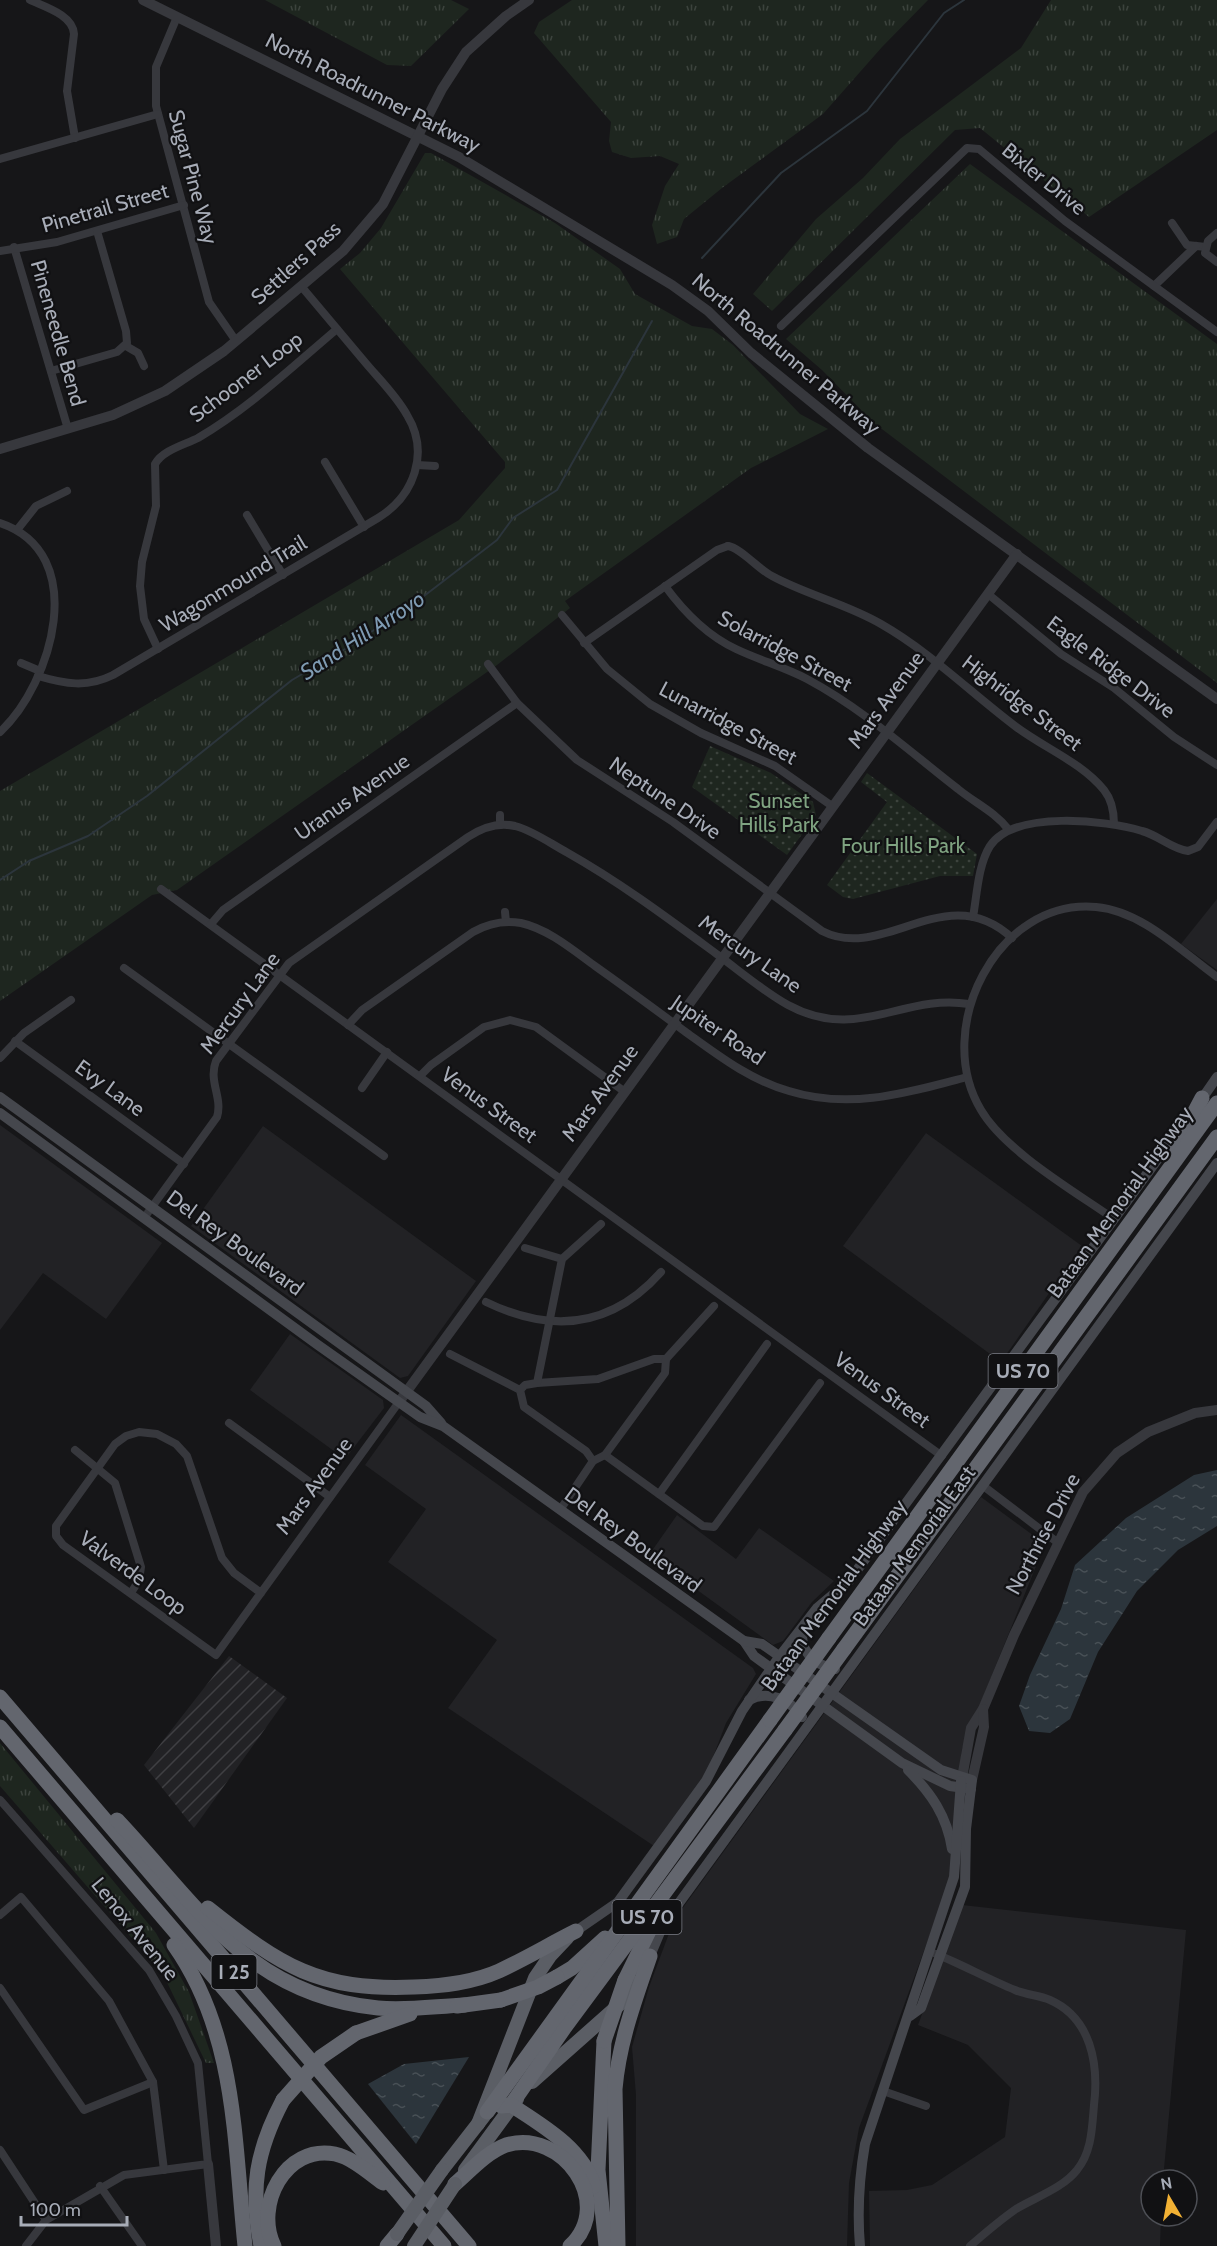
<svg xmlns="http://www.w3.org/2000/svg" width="1217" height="2246" viewBox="0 0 1217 2246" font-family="Cabin,sans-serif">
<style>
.built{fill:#222225}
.industrial{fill:url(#industrial-furrows)}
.grass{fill:url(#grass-tufts)}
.park{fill:url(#park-dots)}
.water{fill:url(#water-ripples)}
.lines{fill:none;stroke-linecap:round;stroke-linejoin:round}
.stream{stroke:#2c353c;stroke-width:2}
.minor{stroke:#37383d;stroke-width:8}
.tertiary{stroke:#37383d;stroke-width:10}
.secondary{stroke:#45474d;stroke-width:10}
.trunk{stroke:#5b5e65;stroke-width:14}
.motorway{stroke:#63666e;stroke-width:15}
.trunk-bridge{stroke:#5b5e65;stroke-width:14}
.motorway-bridge{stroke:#63666e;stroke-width:15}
.labels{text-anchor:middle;stroke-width:4.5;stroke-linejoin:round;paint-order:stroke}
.shield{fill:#111113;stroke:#7b7e86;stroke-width:1.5}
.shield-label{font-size:20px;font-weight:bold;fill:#a8adb8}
.street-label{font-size:21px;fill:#a8adb8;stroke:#111113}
.park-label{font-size:21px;fill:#7fa381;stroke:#111113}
.water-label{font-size:22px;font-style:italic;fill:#7f9bb3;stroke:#111113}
</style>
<defs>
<pattern id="industrial-furrows" width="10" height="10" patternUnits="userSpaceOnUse" patternTransform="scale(1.5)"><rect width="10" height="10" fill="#222225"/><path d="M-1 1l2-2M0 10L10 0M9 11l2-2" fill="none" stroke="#3f3f43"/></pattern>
<pattern id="grass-tufts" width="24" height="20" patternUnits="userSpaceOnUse" patternTransform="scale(1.5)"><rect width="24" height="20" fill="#1e261f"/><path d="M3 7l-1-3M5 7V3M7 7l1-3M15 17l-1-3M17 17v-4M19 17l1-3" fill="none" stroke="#3c433d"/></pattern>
<pattern id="park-dots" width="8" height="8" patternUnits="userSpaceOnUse" patternTransform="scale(1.5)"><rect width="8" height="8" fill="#1e261f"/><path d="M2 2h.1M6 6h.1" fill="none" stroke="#3c433d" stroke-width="1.8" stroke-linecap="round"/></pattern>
<pattern id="water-ripples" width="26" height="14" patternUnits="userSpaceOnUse" patternTransform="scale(1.5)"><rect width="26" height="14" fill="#2c353c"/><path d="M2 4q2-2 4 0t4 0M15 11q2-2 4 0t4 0" fill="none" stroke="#485056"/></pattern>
</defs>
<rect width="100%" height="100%" fill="#161618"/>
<g class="built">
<polygon points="1217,899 1217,970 1181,944"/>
<polygon points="0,1125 162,1243 106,1319 43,1273 0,1330"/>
<polygon points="263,1126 476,1281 408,1376 400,1378 191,1226"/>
<polygon points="926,1133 1082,1246 1001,1362 843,1246"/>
<polygon points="290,1334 383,1400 384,1408 345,1459 250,1390"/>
<polygon points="401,1415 753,1668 756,1674 726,1723 707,1773 654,1846 448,1708 497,1640 388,1562 426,1509 365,1465"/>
<polygon points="981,1497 1045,1544 962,1749 951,1877 859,2128 849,2183 847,2246 636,2246 636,2095 632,2047 649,1987 674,1920"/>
<polygon points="677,1515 736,1559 759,1528 834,1581 812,1602 783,1641 773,1645 649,1555"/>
<polygon points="962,1905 1186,1930 1163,2180 1151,2180 1151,2216 1161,2216 1160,2246 870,2246 869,2191 907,2190 932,2185 1005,2137 1011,2088 968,2045 918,2025"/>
</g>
<polygon class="industrial" points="229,1656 287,1698 194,1828 144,1765"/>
<g class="grass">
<polygon points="265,0 451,0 469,9 411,66 387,65"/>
<polygon points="572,0 928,0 882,47 823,114 722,188 684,219 677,237 657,244 652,225 665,186 679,164 660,156 631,158 612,152 609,141 611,122 534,33 539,22"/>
<polygon points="1051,0 1217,0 1217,130 1089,217 980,128 955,130 772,311 753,294 816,219 863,178 900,139 1021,48"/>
<polygon points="425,153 431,153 555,223 620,269 635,294 692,326 712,329 733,345 800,414 828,429 751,468 565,601 570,608 497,665 177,890 152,895 0,1001 0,791 459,520 505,468 505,462 340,269 360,253 381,228"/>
<polygon points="970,164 1217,344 1217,683 874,423 822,370 786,339"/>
<polygon points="0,1743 156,1933 189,1992 214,2063 206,2063 163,1974 0,1786"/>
</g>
<g class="park">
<polygon points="710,746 771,773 813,802 816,815 787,855 692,787"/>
<polygon points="867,773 977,854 973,876 940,876 853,899 843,897 827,885 887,802 861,782"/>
</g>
<g class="water">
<polygon points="1217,1470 1217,1526 1178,1550 1137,1591 1098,1652 1070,1719 1050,1733 1029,1731 1019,1706 1030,1675 1061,1609 1075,1565 1126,1518 1194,1475"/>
<polygon points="469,2057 416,2144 368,2084 404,2064"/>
</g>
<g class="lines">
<g class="stream">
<polyline points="702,258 781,173 867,111 944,13 964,0"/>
<polyline points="0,880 29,861 88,836 147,796 292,680 352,645 424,596 497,540 513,518 557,490 652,321"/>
</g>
<g class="minor">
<path d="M30,0c15,7 43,15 44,34l-7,57 8,47"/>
<polyline points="177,17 156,67 156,106 209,302 236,341"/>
<polyline points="0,159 158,114"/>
<polyline points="1172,223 1187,245 1206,247"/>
<polyline points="1217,233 1208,241 1205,253 1217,262"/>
<polyline points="14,247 68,429"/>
<polyline points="0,251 57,242 184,205"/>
<polyline points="1154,286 1196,246"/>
<polyline points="781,326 967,148 979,149 1065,221 1217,332"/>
<polyline points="126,346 138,353 144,366"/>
<polyline points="51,371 117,352 127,343 126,331 97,231"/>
<polyline points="325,462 364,527"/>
<polyline points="417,465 435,466"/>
<polyline points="247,515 283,575"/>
<path d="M0,523c91,30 52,161 0,209"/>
<polyline points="17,530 36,506 67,491"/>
<path d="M728,546c13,2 30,23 44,30 35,19 75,28 109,48 49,28 89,68 134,102 29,22 66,36 89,64 8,10 10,22 10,34"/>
<path d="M665,586c19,26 41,49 71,63 23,11 48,18 71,30 56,30 102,72 151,110 17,14 37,23 50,40"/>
<polyline points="988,594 1061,654 1114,688 1174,737 1217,765"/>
<polyline points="562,615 607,669 650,704 701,733 775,766 832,806"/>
<polyline points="584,643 717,550 728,546"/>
<path d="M158,649l-14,-30 -4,-33 2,-24 14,-56 -1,-42c8,-14 29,-19 43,-26 51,-30 94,-71 139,-109"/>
<polyline points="21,663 40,671"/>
<path d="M488,664l29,39 60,57 96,62 149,109c62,32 124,-54 190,7"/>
<path d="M38,676c27,8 49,12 75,-1l265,-157c36,-22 52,-65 29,-103 -11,-20 -29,-37 -43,-54 -21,-25 -42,-50 -63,-75"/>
<polyline points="500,815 500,825"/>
<polyline points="161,889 942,1456"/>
<polyline points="505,912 506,922"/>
<path d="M973,917c4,-22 5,-52 17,-71 24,-36 116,-26 152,-15 16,4 30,18 46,20l10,-4 19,-25"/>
<polyline points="211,924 223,910 517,703"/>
<polyline points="124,968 384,1156"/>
<path d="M348,1025l14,-15 111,-78c14,-8 31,-12 48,-9 27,6 52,27 74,43 31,22 61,44 92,67 32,23 63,47 102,58 61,19 117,2 178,-14"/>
<polyline points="15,1041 184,1164"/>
<polyline points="0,1058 24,1033 71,1000"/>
<polyline points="420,1076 431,1065 484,1027 510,1020 536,1027 625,1092"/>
<polyline points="362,1088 387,1052"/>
<path d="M144,1218l73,-101c6,-19 -9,-36 -1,-56l73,-98 179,-126c15,-10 30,-15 47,-11 19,5 36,18 53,27 53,30 101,66 150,102 23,17 45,36 70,50 70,38 115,-12 181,-1"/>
<path d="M1114,1219c-40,-28 -109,-68 -133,-109 -49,-81 16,-212 115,-203 46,4 85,44 121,70"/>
<polyline points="525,1248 562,1259"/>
<path d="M486,1302c66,32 125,26 175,-30"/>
<polyline points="450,1354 520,1390 524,1407 586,1451 593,1461"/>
<polyline points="537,1383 598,1379 654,1359 666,1359"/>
<polyline points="520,1390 525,1385 537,1383 562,1259 601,1224"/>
<polyline points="229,1423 330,1497"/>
<polyline points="75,1450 115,1483 141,1567 139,1580 131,1593"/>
<polyline points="605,1455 703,1526 714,1527 820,1383"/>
<polyline points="982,1485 1057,1542"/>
<polyline points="659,1494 767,1344"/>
<polyline points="560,1510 593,1461 605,1455 665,1373 666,1359 714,1306"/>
<polyline points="261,1593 234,1573 222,1558 187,1456 176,1444 157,1434 139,1432 126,1436 115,1444 56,1526 56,1536 63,1545 216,1655 399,1402"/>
<polyline points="0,1800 149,1970 176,2016 198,2063 208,2164 124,2175 46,2220 26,2246"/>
<polyline points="0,1915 21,1897 109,2001 153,2082 164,2170"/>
<path d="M936,1954c27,11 52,25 79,36 11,5 24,5 35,10 41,18 49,64 44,105 -2,22 -2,47 -17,65 -14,18 -41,27 -61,39 -16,11 -31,24 -46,37"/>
<polyline points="0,1988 84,2110 153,2082"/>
<polyline points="883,2091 926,2106"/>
<polyline points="0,2150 46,2220"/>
<polyline points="100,2186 142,2246"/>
</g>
<g class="tertiary">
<polyline points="143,0 459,157 672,285 708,311 751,353 868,448 1217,699"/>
<polyline points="0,449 113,415 165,391 224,351 343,251 383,204 442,89 466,52 506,16 529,0"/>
<polyline points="399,1402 1017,554"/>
<polyline points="962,1778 971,1728 983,1709 1014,1635 1083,1492 1117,1453 1148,1432 1195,1413 1217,1410"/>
<polyline points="972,1780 984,1727 983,1709"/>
<polyline points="208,2164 216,2246"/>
</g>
<g class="secondary">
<polyline points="0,1097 426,1406 441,1423"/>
<polyline points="1199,1103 1217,1077"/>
<polyline points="0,1113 318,1345 420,1417 443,1426 744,1641 754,1656 902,1763 950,1786 971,1789"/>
<path d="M803,1629c-5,21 11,36 32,40"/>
<polyline points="744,1641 762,1644 941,1770 972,1780 966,1829 965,1887 921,2008 910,2016"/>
<path d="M749,1700c19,-10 41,-1 53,17"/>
<path d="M908,1770c23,23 39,46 44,79"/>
<polyline points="576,1931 618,1902 706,1781 742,1711 779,1657 817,1608 849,1581 1179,1130"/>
<polyline points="650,1956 663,1925 1217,1163"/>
<path d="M860,2246c-3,-35 -1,-67 5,-102l89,-267 7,-96"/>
</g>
<g class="trunk">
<polyline points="532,2082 629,1996 638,1982"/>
<polyline points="478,2124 535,1978 550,1956 567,1938"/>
<polyline points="442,2170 484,2116"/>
<polyline points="465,2170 517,2099"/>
</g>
<g class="motorway">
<polyline points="1175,1149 1202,1098"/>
<polyline points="829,1638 1217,1103"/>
<polyline points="844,1649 1217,1137"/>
<polyline points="0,1697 469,2246"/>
<polyline points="0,1727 444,2246"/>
<path d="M117,1820c82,87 131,175 261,188 28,3 59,-2 87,-3"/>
<path d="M208,1908c73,58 110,83 206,79 29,-1 58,-4 85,-16 26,-12 51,-27 77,-40"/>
<path d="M174,1945c63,89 60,197 71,301"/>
<polyline points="557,1977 572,1968 605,1938"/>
<polyline points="625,1980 654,1921"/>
<polyline points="457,2006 501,2000"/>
<polyline points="356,2033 410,2014"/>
<polyline points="604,2041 598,2170 606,2246"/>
<polyline points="511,2105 565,2027 785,1730"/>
<path d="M501,2106l10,-1c32,21 71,43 83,81"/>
<polyline points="487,2112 770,1720"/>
<path d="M455,2184c15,-13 32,-32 51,-39 56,-17 110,58 64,101"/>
<path d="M261,2246c-11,-57 -5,-95 22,-146"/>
<path d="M274,2246c-20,-40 11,-102 61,-92 18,4 34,19 48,29"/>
<polyline points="387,2246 397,2234"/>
<path d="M618,2246l-3,-157c4,-47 20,-89 35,-133"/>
</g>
<g class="trunk-bridge">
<polyline points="397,2234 442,2170"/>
<polyline points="414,2246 455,2184"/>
</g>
<g class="motorway-bridge">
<polyline points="770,1720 829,1638"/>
<polyline points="785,1730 844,1649"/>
<polyline points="501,2000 538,1987 557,1977"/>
<polyline points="604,2041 625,1980"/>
<polyline points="283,2100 321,2057 356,2033"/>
</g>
</g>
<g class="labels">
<g class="shield">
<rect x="988.5" y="1354" width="69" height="34" rx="4.5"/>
<rect x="612.5" y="1900" width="69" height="34" rx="4.5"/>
<rect x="211.5" y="1955" width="45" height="34" rx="4.5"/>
</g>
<g class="shield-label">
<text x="1023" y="1378">US 70</text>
<text x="647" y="1924">US 70</text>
<text x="234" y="1979">I 25</text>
</g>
<g class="street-label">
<text transform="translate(373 93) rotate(27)" y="7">North Roadrunner Parkway</text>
<text transform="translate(193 177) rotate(75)" y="7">Sugar Pine Way</text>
<text transform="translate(1044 179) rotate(39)" y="7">Bixler Drive</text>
<text transform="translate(105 208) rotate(-16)" y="7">Pinetrail Street</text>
<text transform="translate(296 263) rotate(-42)" y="7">Settlers Pass</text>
<text transform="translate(58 333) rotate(74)" y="7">Pineneedle Bend</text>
<text transform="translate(786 354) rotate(40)" y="7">North Roadrunner Parkway</text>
<text transform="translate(246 377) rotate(-37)" y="7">Schooner Loop</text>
<text transform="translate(233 584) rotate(-31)" y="7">Wagonmound Trail</text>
<text transform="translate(785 651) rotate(28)" y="7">Solarridge Street</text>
<text transform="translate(1111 667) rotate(37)" y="7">Eagle Ridge Drive</text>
<text transform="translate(886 700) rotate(-54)" y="7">Mars Avenue</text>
<text transform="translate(1022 703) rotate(37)" y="7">Highridge Street</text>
<text transform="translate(728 723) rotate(28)" y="7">Lunarridge Street</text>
<text transform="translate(352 797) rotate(-35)" y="7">Uranus Avenue</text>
<text transform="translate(665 798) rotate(34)" y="7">Neptune Drive</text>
<text transform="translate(750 954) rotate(35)" y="7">Mercury Lane</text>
<text transform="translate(240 1003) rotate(-54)" y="7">Mercury Lane</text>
<text transform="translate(718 1030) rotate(34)" y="7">Jupiter Road</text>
<text transform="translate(110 1088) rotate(36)" y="7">Evy Lane</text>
<text transform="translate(600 1093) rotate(-54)" y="7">Mars Avenue</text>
<text transform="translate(489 1105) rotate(36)" y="7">Venus Street</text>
<text transform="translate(1120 1202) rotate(-54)" y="7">Bataan Memorial Highway</text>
<text transform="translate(235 1243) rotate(36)" y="7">Del Rey Boulevard</text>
<text transform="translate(882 1390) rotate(36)" y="7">Venus Street</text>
<text transform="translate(314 1486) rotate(-54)" y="7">Mars Avenue</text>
<text transform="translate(1043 1534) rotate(-62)" y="7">Northrise Drive</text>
<text transform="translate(633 1540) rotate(36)" y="7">Del Rey Boulevard</text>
<text transform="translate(914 1546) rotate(-54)" y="7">Bataan Memorial East</text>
<text transform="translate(133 1573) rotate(36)" y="7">Valverde Loop</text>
<text transform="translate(834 1595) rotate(-54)" y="7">Bataan Memorial Highway</text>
<text transform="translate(135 1929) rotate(51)" y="7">Lenox Avenue</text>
</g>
<g class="park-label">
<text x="779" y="808">Sunset<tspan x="779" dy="24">Hills Park</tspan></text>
<text x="903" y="853">Four Hills Park</text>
</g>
<g class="water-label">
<text transform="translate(362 635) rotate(-33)" y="8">Sand Hill Arroyo</text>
</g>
</g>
<g transform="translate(1169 2198) rotate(350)"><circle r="28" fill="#111113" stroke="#4d4f55" stroke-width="1.5"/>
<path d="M0-4.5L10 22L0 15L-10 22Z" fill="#f2b134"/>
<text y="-9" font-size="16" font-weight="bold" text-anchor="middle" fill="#a8adb8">N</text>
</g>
<path d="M21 2216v9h106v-9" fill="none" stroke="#a8adb8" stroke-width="3"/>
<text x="30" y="2216" font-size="18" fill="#a8adb8" stroke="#111113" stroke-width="4.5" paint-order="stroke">100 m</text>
</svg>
